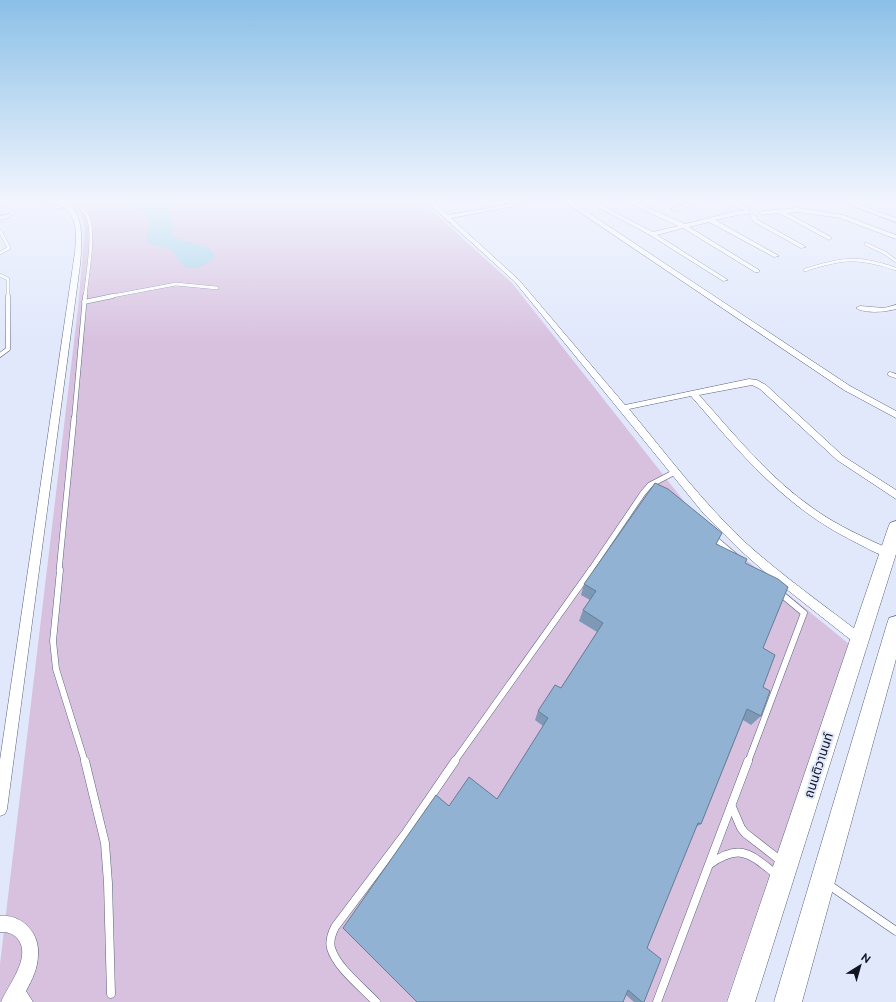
<svg xmlns="http://www.w3.org/2000/svg" width="896" height="1002" viewBox="0 0 896 1002" font-family="Raleway,'Noto Sans Thai',sans-serif">
<style>
.green{fill:#d8c1df}
.water{fill:#a0d2e6}
.lines{fill:none;stroke-linecap:round;stroke-linejoin:round}
.lane-far4-casing{stroke:#59627f;stroke-width:3.5}
.lane-far3-casing{stroke:#59627f;stroke-width:5}
.lane-far2-casing{stroke:#59627f;stroke-width:6}
.lane-far1-casing{stroke:#59627f;stroke-width:7}
.lane-casing{stroke:#59627f;stroke-width:9}
.street-casing{stroke:#59627f;stroke-width:1}
.primary-casing{stroke:#59627f;stroke-width:1}
.lane-far4{stroke:#fff;stroke-width:3}
.lane-far3{stroke:#fff;stroke-width:4}
.lane-far2{stroke:#fff;stroke-width:5}
.lane-far1{stroke:#fff;stroke-width:6}
.lane{stroke:#fff;stroke-width:8}
.street{fill:#fff;fill-rule:evenodd}
.primary{fill:#fff;fill-rule:evenodd}
.wall{fill:#7d99b5}
.building{fill:#91b2d2;stroke:#667d93}
.labels{text-anchor:middle;stroke-width:4;stroke-linejoin:round;paint-order:stroke}
.near-street-label{font-size:13px;fill:#111520;stroke:#e1e8fc}
</style>
<rect width="100%" height="100%" fill="#e1e8fc"/>
<polygon class="green" points="64,200 420,200 512,283 702,524 849,644 726,1002 0,1002 0,964 78,308 85,228 81,213"/>
<path class="water" d="M131,200h42l-4,13 5,9 -2,11c8,13 43,7 42,25 -6,8 -22,14 -31,7 -6,-5 -8,-13 -15,-16 -7,-3 -14,-3 -21,-7 -1,-6 1,-10 1,-16 1,-12 -8,-19 -17,-26z"/>
<g class="lines">
<defs>
<g id="lane-far4">
<path d="M70,200c7,4 14,9 18,17 7,18 -1,60 -3,80"/>
<polyline points="0,231 9,248 0,253"/>
<polyline points="866,244 885,253 896,261"/>
<path d="M805,270c37,-12 53,-14 91,-1"/>
<polyline points="0,275 8,279 8,297"/>
<polyline points="107,297 176,284 217,288"/>
</g>
<g id="lane-far3">
<polyline points="84,302 113,296"/>
<polyline points="0,355 8,349 8,296"/>
<polyline points="890,374 896,376"/>
<polyline points="74,419 85,296"/>
</g>
<g id="lane-far2">
<polyline points="713,537 734,555"/>
<polyline points="59,571 74,418"/>
<polyline points="590,571 643,493 650,485 675,472"/>
</g>
<g id="lane-far1">
<polyline points="60,570 53,641 56,669 85,762"/>
<polyline points="454,762 591,570"/>
<polyline points="748,762 804,613 780,593"/>
</g>
<g id="lane">
<polyline points="85,761 105,843 108,883 111,994"/>
<polyline points="732,807 741,828 745,833 781,861"/>
<path d="M710,864c31,-22 41,-9 67,11"/>
<polyline points="829,885 896,931"/>
<path d="M376,1002c-13,-14 -40,-35 -45,-54 -2,-7 1,-15 4,-21l70,-93 50,-73"/>
<polyline points="657,1002 748,761"/>
</g>
<g id="street">
<polygon points="11,200 25,200 0,206 0,202"/>
<polygon points="36,200 45,200 63,208 58,209"/>
<path d="M52,200c35,0 30,42 28,65l-73,544 -2,5 -5,2v-56l75,-508c1,-13 3,-30 -7,-41 -4,-4 -11,-7 -16,-11z"/>
<path d="M425,200h7l16,15 80,-14 1,1 -3,2 -75,14 68,62 106,125 124,-26 8,1 9,5 77,71 53,34v9l-59,-39 -77,-71 -8,-4 -53,10c36,40 70,83 115,114 24,17 51,29 78,41l1,3 -1,3 -4,1c-12,-3 -23,-10 -33,-15 -71,-35 -113,-87 -164,-146l-62,13c38,46 74,94 118,135 37,33 78,62 117,92l2,4 -2,4 -4,1 -4,-1 -90,-71 -27,-24 -35,-35 -189,-232z"/>
<polygon points="562,200 569,200 850,386 896,411 896,418 844,390"/>
<polygon points="622,200 631,200 685,224 737,211 745,211 724,200 732,200 749,209 748,214 737,215 715,220 779,256 774,257 709,222 689,227 759,270 759,272 755,272 683,228 657,235 728,280 723,281 650,235 590,203 595,202 653,232 678,226"/>
<polygon points="698,200 709,200 674,211 671,209"/>
<polygon points="837,200 846,200 896,218 896,222"/>
<polygon points="798,208 843,215 896,235 896,239 840,218 798,212 787,213 831,237 831,239 829,240 779,213 762,215 759,213 762,211"/>
<polygon points="9,214 11,215 11,217 0,220 0,216"/>
<polygon points="751,215 755,215 758,220 806,247 801,248 754,222 750,216"/>
<path d="M896,305v4c-10,3 -31,5 -40,-1l4,-2 24,2z"/>
<path d="M0,916c22,-2 40,17 38,39 0,13 -6,25 -12,36l7,11h-32c7,-17 32,-46 16,-64 -5,-5 -10,-6 -17,-6z"/>
</g>
<g id="primary">
<polygon points="896,521 896,554 755,1002 727,1002 888,528 890,523"/>
<polygon points="896,616 896,659 802,1002 774,1002 887,624 889,618"/>
</g>
</defs>
<use href="#lane-far4" class="lane-far4-casing"/>
<use href="#lane-far3" class="lane-far3-casing"/>
<use href="#lane-far2" class="lane-far2-casing"/>
<use href="#lane-far1" class="lane-far1-casing"/>
<use href="#lane" class="lane-casing"/>
<use href="#street" class="street-casing"/>
<use href="#primary" class="primary-casing"/>
<use href="#lane-far4" class="lane-far4"/>
<use href="#lane-far3" class="lane-far3"/>
<use href="#lane-far2" class="lane-far2"/>
<use href="#lane-far1" class="lane-far1"/>
<use href="#lane" class="lane"/>
<use href="#street" class="street"/>
<use href="#primary" class="primary"/>
</g>
<polygon class="wall" points="716,544 745,563 763,648 763,687 761,716 751,725 743,720 701,824 696,827 647,948 644,1002 634,1002 626,995 449,806 497,799 543,726 535,720 538,711 561,688 597,632 579,621 583,610 590,600 581,595 584,584"/>
<polygon class="building" points="655,483 668,489 722,533 716,544 747,559 745,563 778,579 788,587 763,648 775,655 763,687 770,691 761,716 747,709 701,824 698,823 647,948 661,959 644,1002 642,1002 628,990 623,1002 417,1002 343,928 436,795 449,806 469,777 497,799 548,718 538,711 555,685 561,688 603,623 583,610 596,591 584,584"/>
<linearGradient id="sky" x2="0" y2="1"><stop stop-color="#8bc0e7"/><stop offset="0.59" stop-color="#f2f5fe"/><stop offset="1" stop-color="#f2f5fe" stop-opacity="0"/></linearGradient>
<rect width="896" height="341" fill="url(#sky)"/>
<g class="labels">
<g class="near-street-label">
<text transform="translate(818 765) rotate(-72)" y="5">ถนนติวานนท์</text>
</g>
</g>
<g transform="translate(860 966) rotate(37)" stroke="#e1e8fc" stroke-width="3" paint-order="stroke">
<path d="M0-3L7 15L0 10L-7 15Z" fill="#111520"/>
<text y="-6" font-size="11" font-weight="bold" text-anchor="middle" fill="#111520">N</text>
</g>
</svg>
